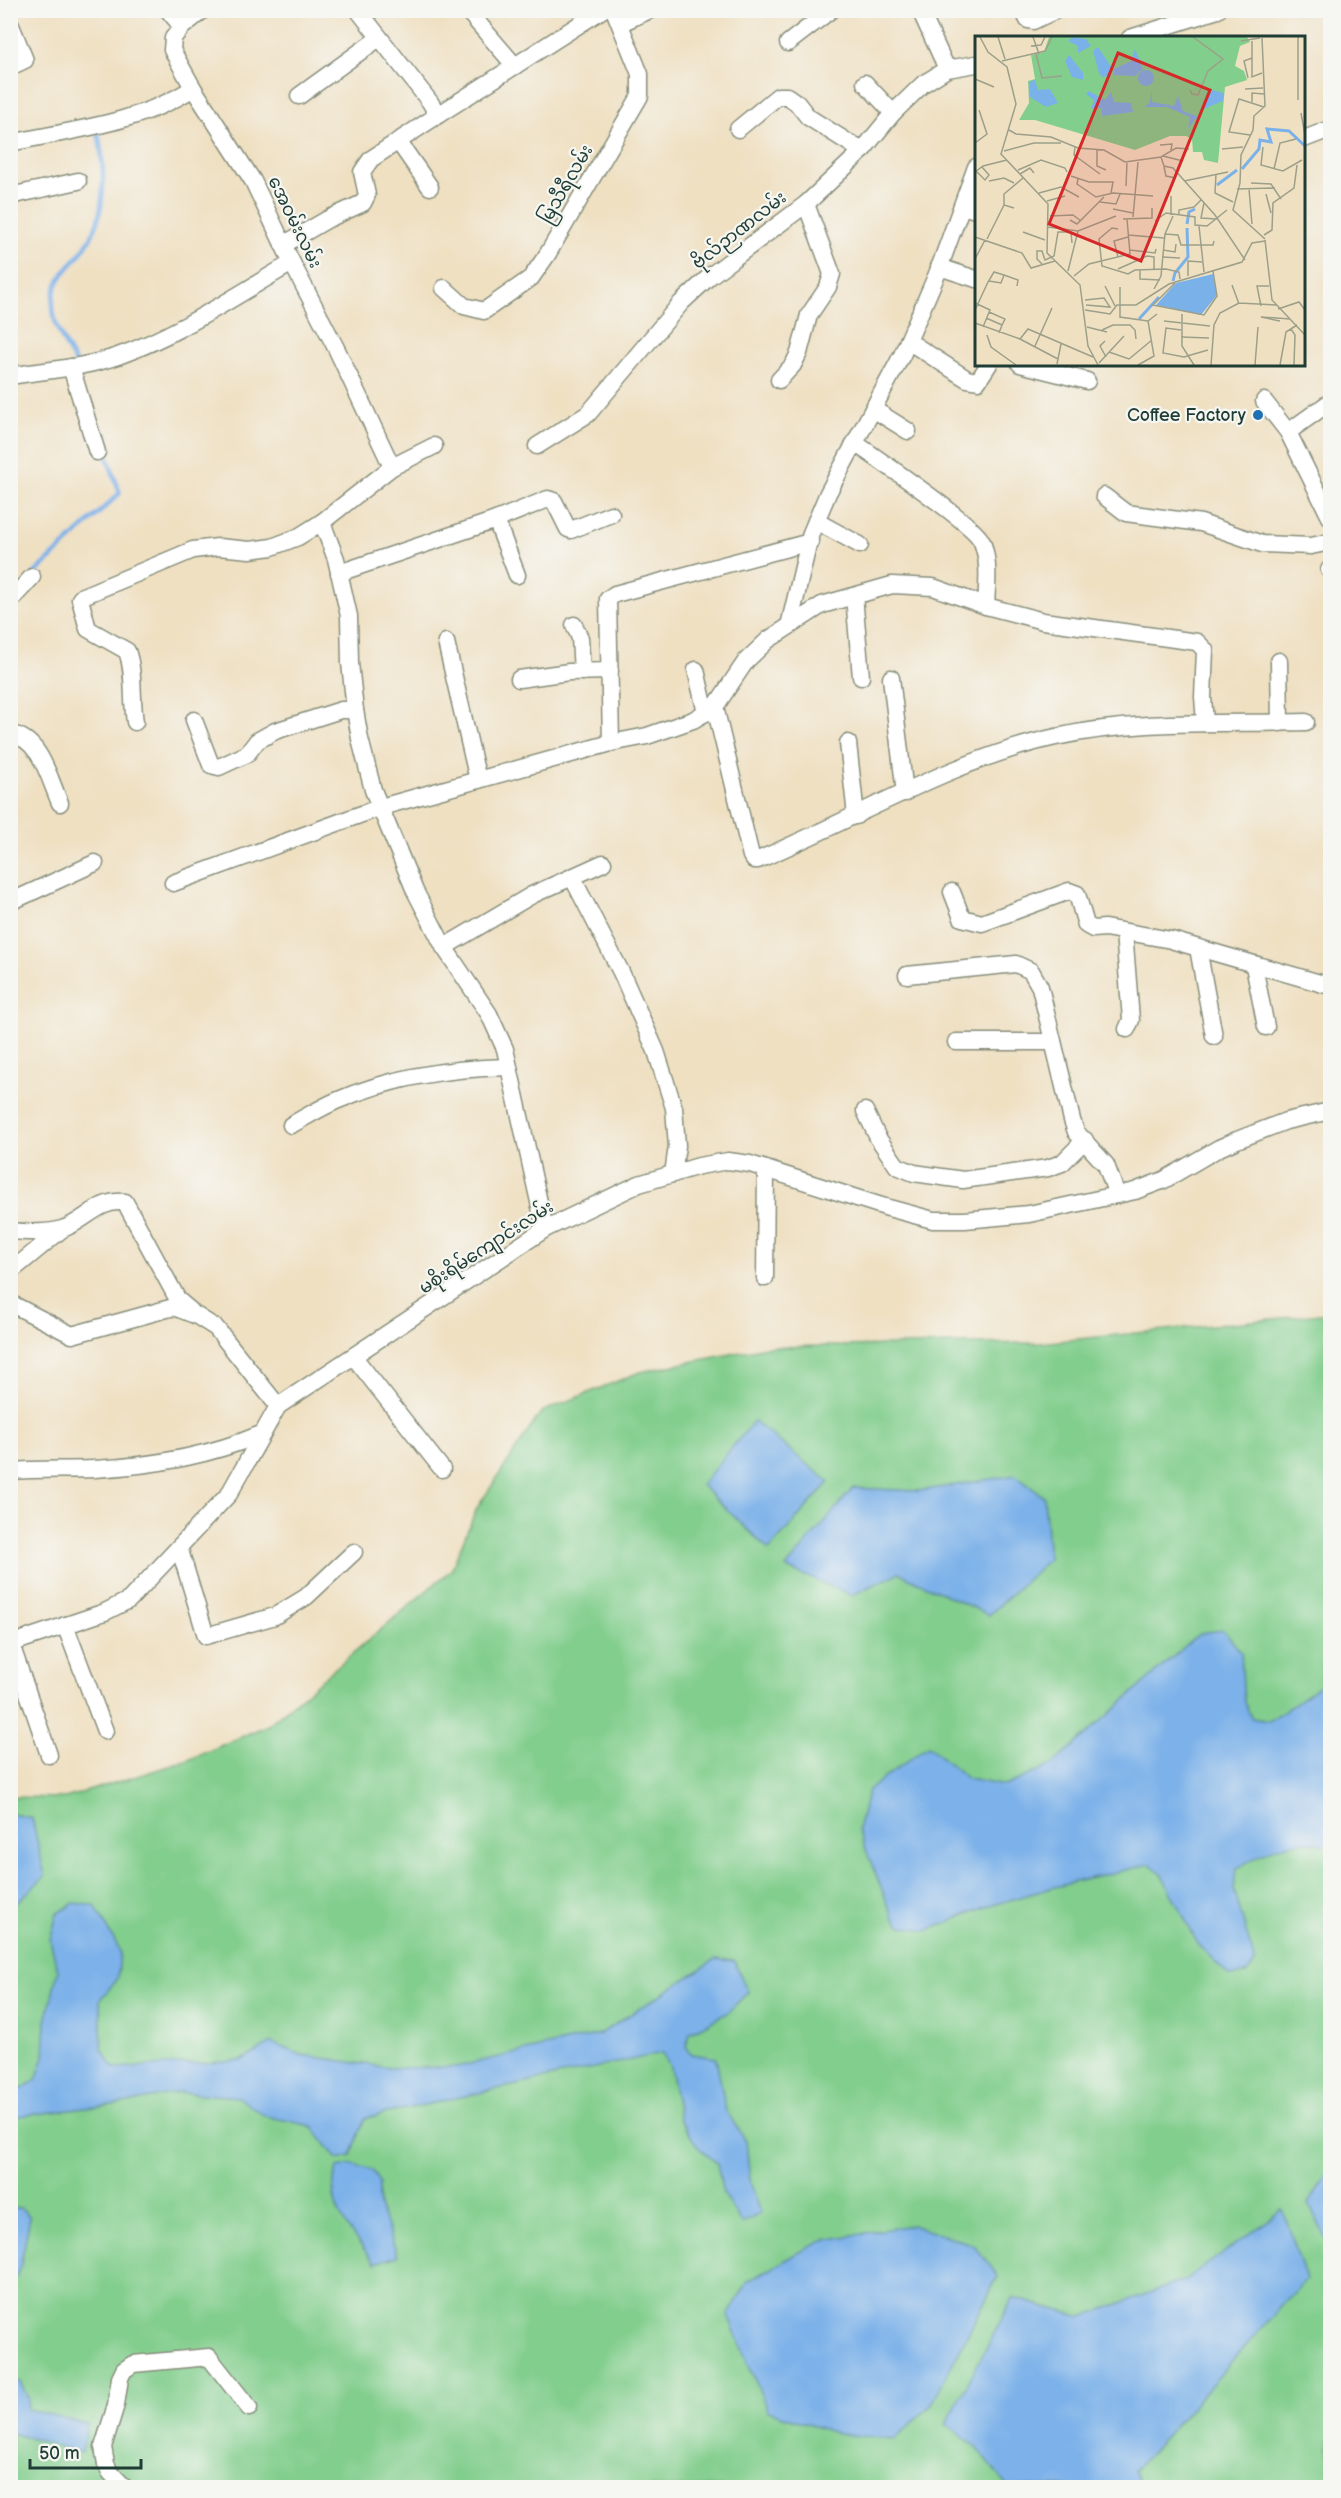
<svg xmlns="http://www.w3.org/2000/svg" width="1341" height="2498" viewBox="0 0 1341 2498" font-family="'Balsamiq Sans','Noto Sans Myanmar',sans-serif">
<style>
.green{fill:#82ce8d;stroke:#508660;stroke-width:1.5}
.water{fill:#7bb1e9;stroke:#4d778e;stroke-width:1.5}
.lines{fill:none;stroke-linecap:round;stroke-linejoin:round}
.stream{stroke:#7bb1e9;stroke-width:4.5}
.minor-casing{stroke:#878e7b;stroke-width:19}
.minor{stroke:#fff;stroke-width:16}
.poi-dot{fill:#1f6fb2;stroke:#f6f6f2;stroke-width:2}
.labels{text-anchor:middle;stroke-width:4.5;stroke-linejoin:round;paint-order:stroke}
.street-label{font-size:18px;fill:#1f3d34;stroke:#f6f6f2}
.poi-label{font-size:18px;fill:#1f3d34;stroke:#f6f6f2;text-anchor:end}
.inset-river{fill:none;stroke:#7bb1e9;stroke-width:3}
.inset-road{fill:none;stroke:#9c9f89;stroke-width:1.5}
.view{fill:#d62828;fill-opacity:0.15;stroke:#d62828;stroke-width:3}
.inset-edge{fill:none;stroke:#1f3d34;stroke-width:3}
</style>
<rect width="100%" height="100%" fill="#f6f6f2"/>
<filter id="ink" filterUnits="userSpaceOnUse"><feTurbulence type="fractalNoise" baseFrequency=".0167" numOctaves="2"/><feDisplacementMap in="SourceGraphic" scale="12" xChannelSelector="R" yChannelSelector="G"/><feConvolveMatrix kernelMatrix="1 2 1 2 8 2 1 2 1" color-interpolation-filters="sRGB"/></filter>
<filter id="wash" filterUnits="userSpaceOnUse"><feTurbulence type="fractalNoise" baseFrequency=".008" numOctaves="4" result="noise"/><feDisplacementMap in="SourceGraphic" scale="24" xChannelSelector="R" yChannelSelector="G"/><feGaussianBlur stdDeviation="1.35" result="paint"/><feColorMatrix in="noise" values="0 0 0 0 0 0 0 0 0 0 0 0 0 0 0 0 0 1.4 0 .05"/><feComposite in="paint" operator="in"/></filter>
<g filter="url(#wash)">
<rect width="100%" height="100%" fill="#efe0c2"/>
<polygon class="green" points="1330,1313 1330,2487 11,2488 11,1797 65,1798 186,1761 268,1725 451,1570 477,1508 541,1412 640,1372 766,1347 1040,1343"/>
<g class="water">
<polygon points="754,1421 829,1482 769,1550 701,1485"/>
<polygon points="1015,1475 1044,1497 1049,1559 989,1615 899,1573 852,1595 786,1568 853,1488 920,1491"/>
<path d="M1223,1630l18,22 3,50 8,16 17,3 52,-36 9,-3v165c-33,-15 -65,4 -94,22l-2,21 21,72 -8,12 -18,2 -31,-32 -38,-72 -10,-8 -99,24 -68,20 -56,23 -25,-5 -9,-9 -35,-87 10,-40 60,-44 40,33 37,7 47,-21 148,-132z"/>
<polygon points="11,1814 32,1818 45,1876 11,1908"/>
<polygon points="74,1903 95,1906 120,1951 118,1977 100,2001 102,2049 114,2068 240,2061 272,2043 302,2055 390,2068 456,2067 600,2034 716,1959 734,1961 748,1992 727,2013 689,2033 686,2046 691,2054 716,2058 726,2111 746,2141 750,2181 761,2213 742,2224 723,2194 717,2163 697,2146 680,2120 670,2067 662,2053 365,2118 351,2156 337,2159 312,2126 265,2116 238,2097 178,2092 128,2103 11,2117 11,2096 36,2080 44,2057 46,2021 58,1971 50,1940 57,1914"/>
<path d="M353,2165l19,5 7,13v22l19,51 -23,7c-20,-26 -54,-59 -37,-95z"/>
<polygon points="1330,2174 1330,2247 1309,2204 1326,2175"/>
<polygon points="21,2208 30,2217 21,2264 11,2290 11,2209"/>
<polygon points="1283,2210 1306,2279 1135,2470 1139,2487 1007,2487 977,2447 946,2424 1013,2298 1082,2317 1185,2280"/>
<polygon points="911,2225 974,2245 998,2276 931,2405 895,2439 838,2434 768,2411 728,2316 748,2281 820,2241"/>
<polygon points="10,2381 20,2382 28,2399 27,2409 87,2424 82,2453 11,2433"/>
</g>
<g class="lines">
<g class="stream">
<path d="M76,363c-17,-27 -35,-59 -13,-89 12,-15 25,-27 32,-45 12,-32 9,-69 2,-101"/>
<polyline points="34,574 120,493 104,448"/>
</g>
</g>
</g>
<g filter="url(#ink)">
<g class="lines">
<defs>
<g id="minor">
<polyline points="168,10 182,27"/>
<polyline points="203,10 182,27 173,38 172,50 193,88 253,181 292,263 337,350 392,467"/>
<polyline points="467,10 515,66"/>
<polyline points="920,10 947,69"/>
<polyline points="1023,10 1028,20 1033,21 1056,10"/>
<polyline points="10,23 25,60 10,67"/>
<polyline points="621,23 650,10"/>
<polyline points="1130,38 1218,10"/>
<polyline points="788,43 831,10"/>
<polyline points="865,83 893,113"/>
<polyline points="299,96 379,38"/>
<polyline points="438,115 602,10"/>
<polyline points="738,129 778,96 787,96 797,103 808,117 862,151"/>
<polyline points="1304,139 1330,129"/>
<polyline points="398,141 430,187"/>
<path d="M10,143c61,-13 131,-20 183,-55"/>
<polyline points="10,196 78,181"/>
<polyline points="962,206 976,210"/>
<polyline points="283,245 328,219 363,203 367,195 362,172 371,159 438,115 430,102 358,10"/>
<polyline points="939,267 976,279"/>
<polyline points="444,288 464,306 484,311 531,278 547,255 640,96 640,74 614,10"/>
<polyline points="908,341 967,379 978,381 989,364"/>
<polyline points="1020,364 1087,381"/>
<polyline points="71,367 97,452"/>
<path d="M10,376c36,-6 74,-8 108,-20 62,-22 118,-61 174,-93"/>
<polyline points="779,380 793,365 799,353 809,315 828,287 832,274 806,204"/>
<polyline points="1264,401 1288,432 1330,517"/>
<polyline points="873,409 908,431"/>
<polyline points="1288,432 1330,402"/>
<path d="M855,443c21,15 121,82 127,99 8,21 5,42 4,64"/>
<polyline points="537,446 588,414 681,303 710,276 806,204 862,151 893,113 923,84 947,69 976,64"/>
<polyline points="1104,496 1126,513 1201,523 1262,544 1311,546 1330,542"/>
<polyline points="496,520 517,575"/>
<polyline points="816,521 860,545"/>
<polyline points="322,522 336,559 349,616 350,663 355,710 360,739 373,790 415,891 444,947 489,1014 505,1049 545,1229"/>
<polyline points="1329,570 1330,569"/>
<polyline points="339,573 496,520 548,499 554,501 568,529 571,530 611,514"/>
<polyline points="854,596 861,677"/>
<polyline points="10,601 32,577"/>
<polyline points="574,625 580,638 582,672"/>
<polyline points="789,626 811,533 828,493 902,355 937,274 976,167"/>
<polyline points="446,642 478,780"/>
<polyline points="1279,661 1280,723"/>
<polyline points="696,670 706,713"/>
<polyline points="891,678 905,793"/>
<polyline points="519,679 569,672 610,671"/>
<path d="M715,707l36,149 3,4h4c97,-41 196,-101 298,-123 81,-18 167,-13 250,-15"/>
<polyline points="194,720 211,765 219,767 247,754 257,741 275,731 341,710 355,710"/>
<path d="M135,722c-4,-24 0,-49 -8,-71l-39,-22 -8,-30 3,-3 110,-46 25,-3 32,3 22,-3 26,-10 24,-15 70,-55 42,-21"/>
<path d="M10,734c31,4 39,45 50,69"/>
<polyline points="611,743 608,599 615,594 810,542"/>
<polyline points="848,743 856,816"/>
<polyline points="572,877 621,972 656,1051 674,1108 677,1146 673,1174"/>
<polyline points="173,883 381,807 611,743 647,736 693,720 715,707 746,661 768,640 822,605 892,585 933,587 986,606 1043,621 1197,642 1205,650 1203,697 1205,723"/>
<polyline points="952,892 962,918 982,923 1069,891 1077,894 1086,925 1093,929 1105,928 1171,940 1330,986"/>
<polyline points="10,902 95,863"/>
<polyline points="1124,932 1131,1020 1127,1029"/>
<polyline points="444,947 532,895 603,863"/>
<polyline points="1198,948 1214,1036"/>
<polyline points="1254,966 1266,1027"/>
<polyline points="907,975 1016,964 1031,971 1040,987 1072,1120 1076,1132 1106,1165 1117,1195"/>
<polyline points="956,1042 1053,1042"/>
<polyline points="865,1111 878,1138 897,1166 914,1173 963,1180 1048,1168 1062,1163 1085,1140"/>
<path d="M291,1125c15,-8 29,-17 45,-24 53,-23 114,-33 172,-34"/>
<path d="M10,1231c17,1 36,3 52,-2 23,-7 36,-30 63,-27l53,98 13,11"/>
<polyline points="10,1272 61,1230"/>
<polyline points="765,1278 766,1169"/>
<polyline points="10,1303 72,1335 174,1307 197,1316 216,1328 278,1406"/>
<polyline points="354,1357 442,1469"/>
<path d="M10,1471c28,-2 56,-1 84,-2 57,-3 115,-13 167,-35"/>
<polyline points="179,1547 206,1636 275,1616 306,1597 354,1552"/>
<polyline points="65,1625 105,1731"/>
<polyline points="10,1644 105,1612 129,1600 229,1494 278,1406 545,1229 639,1184 699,1166 728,1161 750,1164 885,1207 933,1220 965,1220 1029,1214 1135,1191 1164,1180 1219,1148 1237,1140 1286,1121 1330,1111"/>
<polyline points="11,1644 49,1755"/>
<polyline points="125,2488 110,2472 106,2464 103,2447 116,2405 120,2378 124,2370 133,2364 209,2357 249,2408"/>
</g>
</defs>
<use href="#minor" class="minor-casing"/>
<use href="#minor" class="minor"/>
</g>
</g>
<circle class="poi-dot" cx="1258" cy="415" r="6"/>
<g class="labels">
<g class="street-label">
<text transform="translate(566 184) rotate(-60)" y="6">မြသီရီလမ်း</text>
<text transform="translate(295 222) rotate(64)" y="6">အေဝမ်းလမ်း</text>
<text transform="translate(739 230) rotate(-38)" y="6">ဗိုလ်ဉာဏလမ်း</text>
<text transform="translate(486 1247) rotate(-33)" y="6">မစိုးရိမ်ကျောင်းလမ်း</text>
</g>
<g class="poi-label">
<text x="1246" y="421">Coffee Factory</text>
</g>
</g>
<g transform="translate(975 36)">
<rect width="330" height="330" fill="#efe0c2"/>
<path d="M74,1h198l3,5 -10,4 -5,20 9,5 3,9 -22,7 -7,76 -14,-3 -2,-8h-9l-1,-13 -6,-3h-16l-35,14 -100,-30h-16l10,-17 -1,-22 7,-2 -4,-24 13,-3z" fill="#82ce8d"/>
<path d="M98,1l13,2 5,7 -13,7v-7l-10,-5zM123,11l14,21 -2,8 -8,1 -3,-4 -6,-22zM160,13l8,20 -8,7 -21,-1v-6l17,-8zM94,19l14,18v7l-11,-3 -7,-16zM163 42a8 8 0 1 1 16 0a8 8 0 1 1-16 0ZM60,44l3,10 12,-1 8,14 -12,4 -16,-10 -1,-15zM177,53v13l22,4 4,-10 5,15 18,7h-5l-8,11 2,-12 -23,-10h-22l5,-5zM237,54l12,3 -1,8 -22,9zM114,55l16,9 6,-8 3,10 17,1 2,9 -31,4v-8l-11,1 3,-9 -8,-6zM238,238l4,21 -16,20 -45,-10 20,-22z" fill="#7bb1e9"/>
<path class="inset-river" d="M267,133l17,-20 1,-9 11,2 -4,-13 22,2 16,15M242,149l20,-15M212,188l2,-12 6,-3M198,245l2,-8 13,-16 -1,-29M164,283l20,-22"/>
<path class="inset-road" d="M5,1l8,15 19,15 9,37 -15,50 47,50 -1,49 33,32 8,61 10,19M23,1l7,22M58,1l6,17M323,1v63M287,2l3,68 -11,10 -1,14 -12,25 -1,28 -7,27 32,29M266,5l19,-3M277,5v36l10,-4M56,10l10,-1 4,-8M61,18l6,24 20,-2M27,25l43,-10 7,-14M273,42l-4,-17 8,-3M0,43l19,8M270,53l18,-1M215,54l2,4 6,1 10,-24 15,-12 -30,-22M277,66v-9l12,1M326,77l4,22M34,94l7,4 35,3 27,11 26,2 21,12 36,-5 15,-9 13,1M275,99l-21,-3 10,-33 25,8M0,107l12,-9 -8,-24M185,109l12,-1 -1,6M100,111l-1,8 26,19M288,111l-2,18 22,6 19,-11M122,113v17l9,4M247,113l21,-2M29,115l30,-8h27M188,120l20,5M186,121l3,9 9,2 42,47 30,45M189,131l2,9 10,2M299,133l6,-26 16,-4M43,134l23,-10 24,8 2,4M1,135l9,9 4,-5 -7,-8M0,136l8,-6 24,-6M45,138l10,-6 4,5M241,138l-1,19 18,9M96,140l18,6h24l-2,11M103,143l-1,5 19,13 17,-4 40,3M14,145l15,-3 10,5M209,145l44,-9M276,147l20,1 10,15M151,150l1,-23M262,153l38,-1M274,153l3,35M64,157l22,-6 18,10M291,158l5,19M196,160v19M72,165l18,-5M125,166l16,2 4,-10M229,167l-3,15 16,1M39,172l-10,-3v-11l19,-16M138,173l20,4M204,179v-5l15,-3 7,-7M75,180l23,-1 8,6M158,181l5,-55M148,183l29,-1v-10M95,184l7,4 27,-27M180,185l11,-8 29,4v8l12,1 20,-16M224,190l5,46M73,191l30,4 38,-15M143,193l-6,-1 -13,11 3,27 26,8 7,-4 31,-1 13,3 1,7M48,196l22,8M190,198l13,1 3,10h32l1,-4M153,199l36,3M289,199l8,-5 1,-27 21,-15 3,-23M0,201l47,16 9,15 24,-7M12,203l17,-34M290,204l7,60 33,35M155,214l25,3 1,-4M188,214l12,2 1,-8M143,221l-4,-16 14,-4M187,221l18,1M0,223l10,-19M67,228l-5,-5v-8h5l3,9 9,-4 4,-24h13l1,11M143,233l29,-13 7,1v13M165,234v9l20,1M93,235l10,-40M29,239l14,5 -1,6M99,240l15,-12 41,-10 -3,-35M213,240v-15l14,1M200,247l-22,22 51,10 13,-19 -4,-25M257,249l7,19M130,250l10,20M145,251v30l28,4 9,-7M179,253l7,-13 4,-42 8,-18M110,264l19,-2 6,9 -24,-2M0,267l15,7 -7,17M286,270l-4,-20h12M303,273l21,-7 6,8M0,274l13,-28 6,-10 10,3 -3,8 -12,-2M110,274l25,4 7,-9h19l33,-21 73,-22 10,-19 13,-2M14,276l16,7 -3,6M207,278v32l12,19M11,282l16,7 -3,8M189,285l46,5M305,285l-19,-4 29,2M0,287l45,16 8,-10 65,28M112,291l20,5M316,293l4,6 -1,30M127,294l11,-5h17l5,5 1,9M206,294l-15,-2 -3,25 21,4 24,-7M12,299l4,12 25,18M206,301l28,1M45,303l38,20M130,305l-5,5 6,11M60,310l17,-38M134,316l20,7 23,-19M124,327l25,-27M82,328l4,-20M163,329l16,-9 -6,-35M236,329l3,-40 6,-12 19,-10 38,2M280,329l3,-38M305,329l6,-33 11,-7"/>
<path class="view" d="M143,17l92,37 -69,171 -92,-37z"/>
<rect width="330" height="330" class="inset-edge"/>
</g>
<rect width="1341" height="2498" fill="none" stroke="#f6f6f2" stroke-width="36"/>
<path d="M30 2459v9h111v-9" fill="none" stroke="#1f3d34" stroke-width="3"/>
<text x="39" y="2459" font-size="18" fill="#1f3d34" stroke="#f6f6f2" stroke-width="4.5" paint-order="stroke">50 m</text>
</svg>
